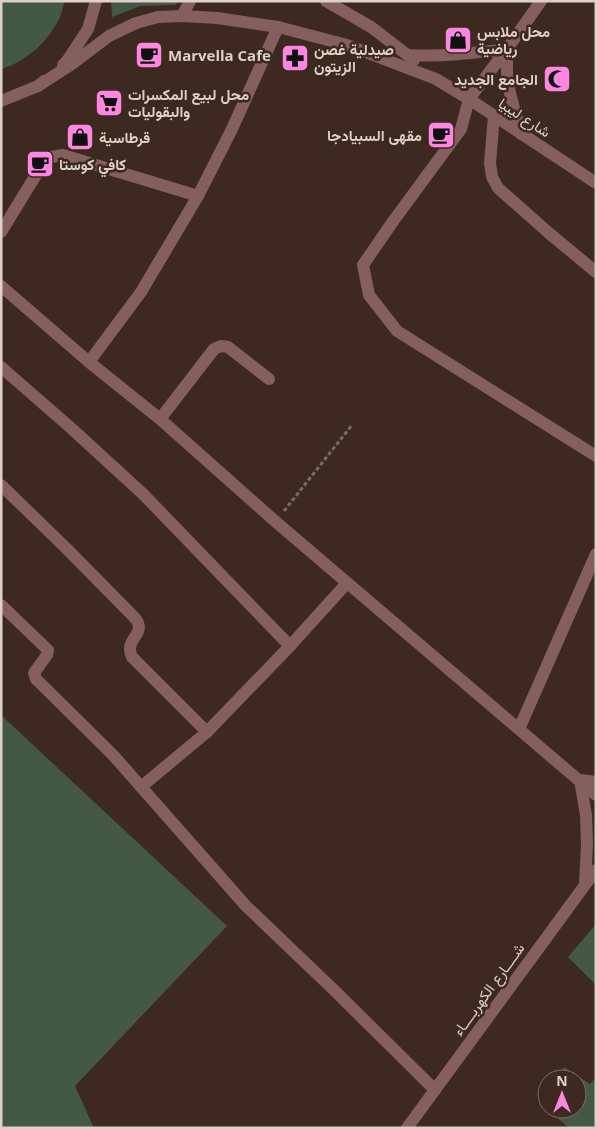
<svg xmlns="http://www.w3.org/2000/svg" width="597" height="1129" viewBox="0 0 597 1129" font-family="'Open Sans',Vazirmatn,sans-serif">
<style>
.green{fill:#435946}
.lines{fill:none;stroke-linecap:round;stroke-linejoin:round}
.path{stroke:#7c6a61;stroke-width:3;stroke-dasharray:4 2.5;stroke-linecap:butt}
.minor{stroke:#845f5d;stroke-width:12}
.labels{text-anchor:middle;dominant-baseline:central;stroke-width:5;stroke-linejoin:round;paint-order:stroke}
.poi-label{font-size:15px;font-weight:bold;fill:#ded0ca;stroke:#3d291f;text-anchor:start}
.street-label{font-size:15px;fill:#ded0ca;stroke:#3d291f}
</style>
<rect width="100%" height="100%" fill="#3d291f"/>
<g class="green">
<path d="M1,1H65C63,6 62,12 60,17C49,41 26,62 1,69Z"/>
<polygon points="111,1 178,1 176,5 140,6 112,17"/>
<polygon points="1,715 227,926 75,1086 94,1128 1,1128"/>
<polygon points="596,924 596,985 568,957"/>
<polygon points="564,1067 590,1084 596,1077 596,1128 569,1128 547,1109 577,1109 577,1079 557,1079"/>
</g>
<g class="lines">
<polyline class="path" points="284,511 352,425"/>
<g class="minor">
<polyline points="326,1 371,27 414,60"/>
<polyline points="541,1 507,49 469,99 461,129 394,220 363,265 369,295 397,331 596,456"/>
<polyline points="182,16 190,1"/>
<path d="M408,55C442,57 473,53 507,49V76L510,93L521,134"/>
<polyline points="63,65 67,61 88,29 96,1"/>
<polyline points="38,86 72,64 109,36 136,23 158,17 182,16 217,18 278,27 347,45 436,79 469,99 596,183"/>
<polyline points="1,101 38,86 44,81"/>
<polyline points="494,116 490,163 492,177 498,188 550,234 596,272"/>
<polyline points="1,232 42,165 51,157 63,155 198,196"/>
<polyline points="1,286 89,362 160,419 276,522 596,795"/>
<polyline points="89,362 141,292 198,196 232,129 278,27"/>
<polyline points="1,367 71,428 143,494 290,646"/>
<polyline points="160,419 214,349 221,346 228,347 269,379"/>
<path d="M1,485L66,548L133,616C135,618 137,620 138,623C143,636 124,640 132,657L207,732"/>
<polyline points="1,605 48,650 47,655 34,673 36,679 113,755 246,906 335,991 435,1090"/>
<polyline points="519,729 596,554"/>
<polyline points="141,787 207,732 290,646 347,583"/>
<polyline points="585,884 587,844 586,815 580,780 596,782"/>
<polyline points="407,1128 596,870"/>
</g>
</g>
<defs>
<g id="shop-square" transform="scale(1.4375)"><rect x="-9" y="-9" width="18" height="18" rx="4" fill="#fd86e2" stroke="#3d291f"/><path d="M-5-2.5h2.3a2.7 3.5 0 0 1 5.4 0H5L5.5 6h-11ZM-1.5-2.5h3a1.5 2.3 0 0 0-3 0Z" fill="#111"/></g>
<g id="cafe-square" transform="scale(1.4375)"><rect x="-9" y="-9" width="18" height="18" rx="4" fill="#fd86e2" stroke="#3d291f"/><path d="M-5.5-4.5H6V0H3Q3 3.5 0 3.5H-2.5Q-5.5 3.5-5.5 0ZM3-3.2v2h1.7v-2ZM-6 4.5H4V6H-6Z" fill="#111"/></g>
<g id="pharmacy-square" transform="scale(1.4375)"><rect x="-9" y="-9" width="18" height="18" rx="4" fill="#fd86e2" stroke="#3d291f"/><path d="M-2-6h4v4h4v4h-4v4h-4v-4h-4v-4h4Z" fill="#111"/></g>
<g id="mosque-square" transform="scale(1.4375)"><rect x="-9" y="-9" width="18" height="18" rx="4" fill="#fd86e2" stroke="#3d291f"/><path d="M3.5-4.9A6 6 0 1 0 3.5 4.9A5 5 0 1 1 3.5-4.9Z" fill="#111"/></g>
<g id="supermarket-square" transform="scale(1.4375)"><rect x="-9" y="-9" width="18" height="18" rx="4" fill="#fd86e2" stroke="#3d291f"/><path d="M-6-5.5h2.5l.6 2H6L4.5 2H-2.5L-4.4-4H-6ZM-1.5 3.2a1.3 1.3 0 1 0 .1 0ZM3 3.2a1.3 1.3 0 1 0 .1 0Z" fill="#111"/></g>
</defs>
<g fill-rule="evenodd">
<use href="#shop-square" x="458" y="40"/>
<use href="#cafe-square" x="149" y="55"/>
<use href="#pharmacy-square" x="295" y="58"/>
<use href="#mosque-square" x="557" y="79"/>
<use href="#supermarket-square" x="109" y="103"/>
<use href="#cafe-square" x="441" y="135"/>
<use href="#shop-square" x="80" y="137"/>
<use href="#cafe-square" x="40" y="164"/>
</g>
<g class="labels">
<g class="poi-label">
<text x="477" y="31">محل ملابس<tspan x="477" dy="17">رياضية</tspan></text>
<text x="314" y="49">صيدلية غصن<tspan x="314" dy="17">الزيتون</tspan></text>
<text x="168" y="55">Marvella Cafe</text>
<text x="538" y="79" text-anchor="end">الجامع الجديد</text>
<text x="128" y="94">محل لبيع المكسرات<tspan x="128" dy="17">والبقوليات</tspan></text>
<text x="422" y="135" text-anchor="end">مقهى السبيادجا</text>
<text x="99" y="137">قرطاسية</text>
<text x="59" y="164">كافي كوستا</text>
</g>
<g class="street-label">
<text transform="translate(525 117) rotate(33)">شارع ليبيا</text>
<text transform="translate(488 989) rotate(-54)">شــــارع الكهربــــاء</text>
</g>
</g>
<rect width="597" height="1129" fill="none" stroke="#ded0ca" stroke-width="5"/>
<g transform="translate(562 1094)"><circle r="24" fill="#3d291f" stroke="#7d6c63"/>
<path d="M0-4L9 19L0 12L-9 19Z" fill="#fd86e2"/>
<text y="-8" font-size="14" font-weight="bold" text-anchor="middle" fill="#ded0ca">N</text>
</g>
</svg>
